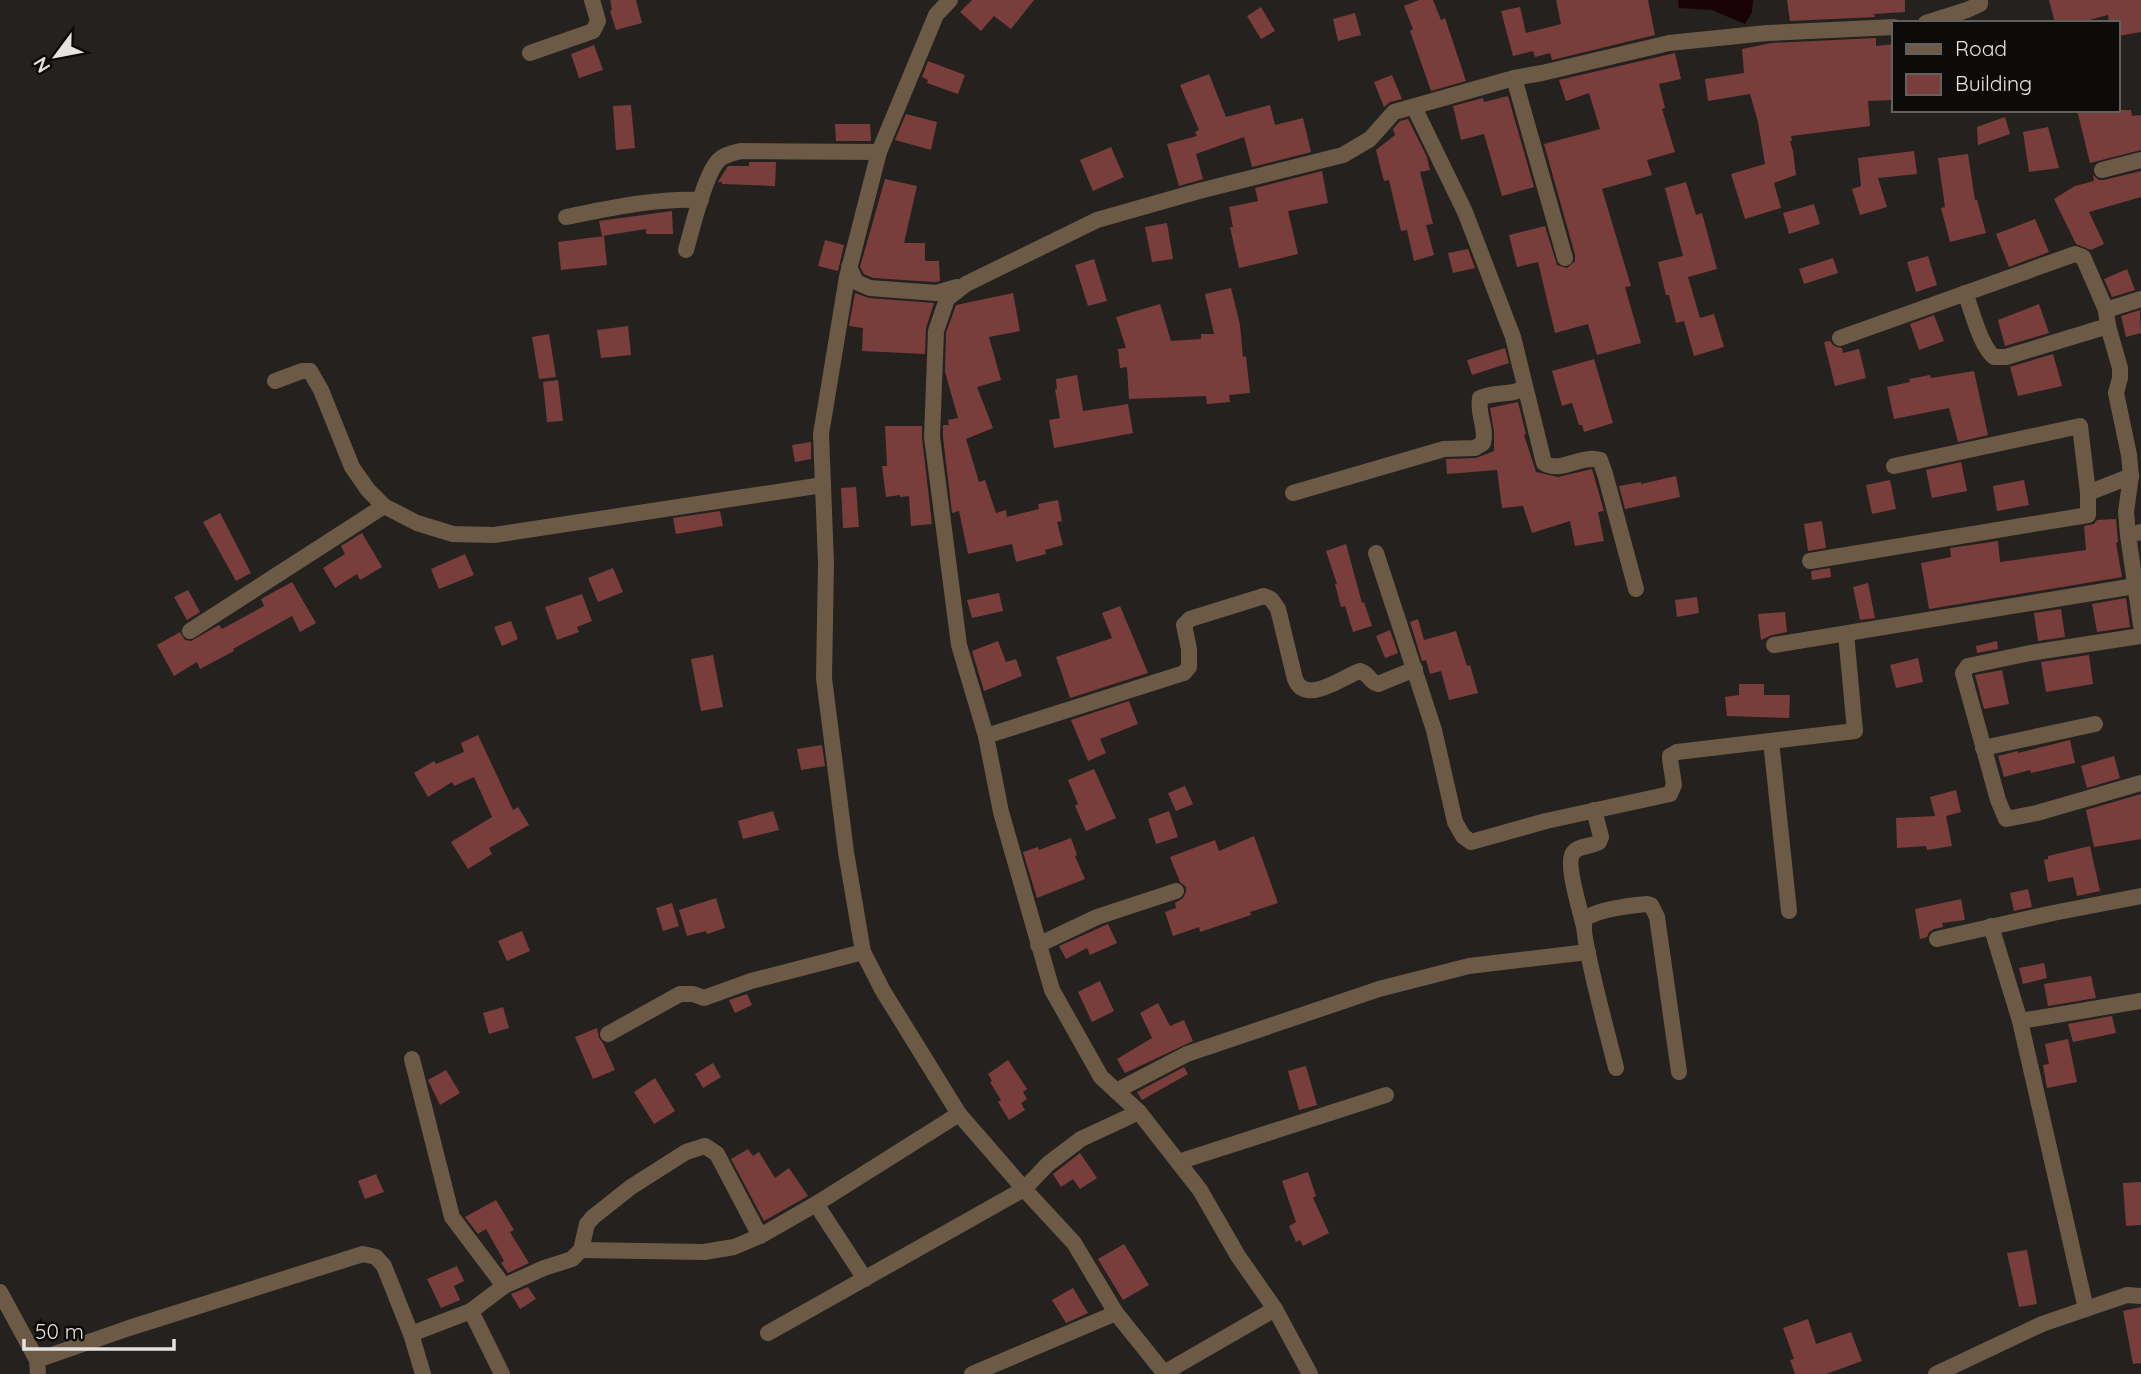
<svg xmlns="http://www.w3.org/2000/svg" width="2141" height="1374" viewBox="0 0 2141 1374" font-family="Quicksand,sans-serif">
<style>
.water{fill:#1a0007}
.building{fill:#793e3c}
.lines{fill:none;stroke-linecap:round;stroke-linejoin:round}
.minor{stroke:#6c5a47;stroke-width:16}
</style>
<rect width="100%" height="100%" fill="#24211f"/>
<polygon class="water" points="1678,0 1753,0 1752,12 1745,24 1712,10 1679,8"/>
<g class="building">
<polygon points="610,0 636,0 642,23 616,30 610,11 612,10"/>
<polygon points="972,0 1034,0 1011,29 994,16 981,31 960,12"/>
<polygon points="1419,0 1433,0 1441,20 1445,18 1466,81 1431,91 1410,31 1413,29 1404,6"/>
<polygon points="1556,0 1648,0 1655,35 1552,60 1550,53 1535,57 1533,51 1513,56 1501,11 1520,7 1526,33 1561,24"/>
<polygon points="1787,0 1905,0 1905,12 1874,14 1875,17 1790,21"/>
<polygon points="2049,0 2141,0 2141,32 2118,36 2118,23 2109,23 2108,15 2078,23 2055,23"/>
<polygon points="1261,7 1275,31 1261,39 1247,16"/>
<polygon points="1355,13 1361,35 1338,41 1333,19"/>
<polygon points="1876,38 1876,46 1894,44 1894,100 1868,101 1870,126 1791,136 1792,141 1790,141 1793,151 1796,175 1774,183 1781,208 1745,219 1731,174 1765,164 1758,122 1750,94 1708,101 1705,79 1744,73 1742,49 1771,43"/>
<polygon points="594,45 603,70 579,78 571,54"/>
<polygon points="1675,53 1681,79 1659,84 1665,108 1662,109 1675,152 1647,160 1652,175 1602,189 1631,286 1625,287 1641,343 1597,355 1588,324 1555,333 1538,262 1517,267 1509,235 1545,226 1557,265 1567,268 1575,261 1575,255 1544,144 1600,129 1589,93 1566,101 1559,80"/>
<polygon points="928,61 965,75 958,94 927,83 928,80 922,77"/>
<polygon points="1209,74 1226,117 1270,105 1275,125 1303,118 1311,152 1252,167 1244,137 1196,154 1203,179 1179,186 1167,144 1197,136 1195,132 1199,130 1180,85"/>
<polygon points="1392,75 1402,99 1390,102 1384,107 1374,82"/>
<polygon points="1508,96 1534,187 1502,196 1484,134 1461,140 1453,106 1483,98 1484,102"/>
<polygon points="631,105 635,148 616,150 613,106"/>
<polygon points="2077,110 2131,110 2132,116 2141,115 2141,150 2090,163"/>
<polygon points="906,114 937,122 931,150 895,140"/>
<polygon points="2005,117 2010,134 1978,145 1977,127"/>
<polygon points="1408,119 1427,157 1430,170 1420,172 1433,224 1426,225 1434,255 1414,261 1407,230 1401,231 1389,180 1384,181 1376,150 1395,135 1393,129 1400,121"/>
<polygon points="835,124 870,124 871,141 836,141"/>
<polygon points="2048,127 2059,168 2029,172 2023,132"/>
<polygon points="1111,147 1124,177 1093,191 1080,160"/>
<polygon points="1914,151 1917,174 1878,178 1887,207 1860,215 1852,189 1861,186 1858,158"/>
<polygon points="1968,154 1975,200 1977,200 1986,233 1950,242 1941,208 1945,207 1938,158"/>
<polygon points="749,162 776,162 775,186 722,184 722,182 718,182 728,166 749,166"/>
<polygon points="1322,171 1328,203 1288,211 1298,254 1239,268 1230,227 1233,227 1229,207 1258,201 1255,188"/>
<polygon points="2141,171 2141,197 2089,212 2104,244 2091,250 2076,244 2054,199 2075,186 2094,181 2093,175 2099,180 2104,180"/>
<polygon points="885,179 917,186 904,243 925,243 925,261 939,261 940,281 935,282 873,278 864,274 860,267"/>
<polygon points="1686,182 1696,215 1702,213 1717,269 1688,277 1700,318 1714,314 1724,347 1694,356 1684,321 1676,323 1669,295 1666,295 1658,262 1683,256 1665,188"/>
<polygon points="1814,204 1820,224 1789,234 1783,213"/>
<polygon points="672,211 673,234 646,234 646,229 602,236 599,221"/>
<polygon points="2035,219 2049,252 2009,267 1996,234"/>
<polygon points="1167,223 1173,259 1152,262 1145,227"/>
<polygon points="604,236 607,265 561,270 558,242"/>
<polygon points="825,240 844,245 838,271 818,266"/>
<polygon points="1468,249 1475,268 1453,273 1448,253"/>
<polygon points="1928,256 1937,285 1916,292 1907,262"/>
<polygon points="1833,258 1838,273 1804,284 1799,269"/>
<polygon points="1094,259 1107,301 1088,306 1075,265"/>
<polygon points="2127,269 2135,290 2112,297 2104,279"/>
<polygon points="1231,288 1240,325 1243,357 1246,356 1250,393 1229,395 1230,402 1207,404 1206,396 1129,399 1127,367 1120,368 1118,349 1126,348 1116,317 1160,304 1171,341 1201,339 1201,334 1214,334 1205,294"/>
<polygon points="855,293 869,298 934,303 926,328 925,354 862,351 863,328 849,326"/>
<polygon points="1013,293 1020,331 989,337 1001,380 977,387 993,428 966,439 979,482 985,480 996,513 1006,510 1007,517 1039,509 1038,504 1058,500 1062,521 1057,522 1063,545 1045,550 1046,554 1016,562 1012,544 968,554 959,511 952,513 943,437 943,425 949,425 948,420 958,418 945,372 946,333 956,305"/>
<polygon points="2039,304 2049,333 2005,346 1998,320"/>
<polygon points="2140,310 2141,333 2126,337 2121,316"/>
<polygon points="1934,315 1944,341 1919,350 1910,324"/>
<polygon points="628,326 631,355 601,358 597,330"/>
<polygon points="549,334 556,377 539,379 532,337"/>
<polygon points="1830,341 1834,346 1842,348 1843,353 1859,349 1866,378 1835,386 1824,342"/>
<polygon points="1505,348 1509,363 1472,375 1467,360"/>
<polygon points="2053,354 2062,386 2018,396 2010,367"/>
<polygon points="1594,359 1613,423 1584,432 1582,425 1579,425 1572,403 1562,406 1552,371"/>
<polygon points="1974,371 1988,435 1958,442 1949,408 1894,419 1887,387 1910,382 1909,379 1930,375 1931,378"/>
<polygon points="1077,375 1083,411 1128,404 1133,433 1054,448 1049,420 1060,418 1055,389 1057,389 1056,379"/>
<polygon points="558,380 563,421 547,422 543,382"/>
<polygon points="1518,402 1526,434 1524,435 1536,472 1558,477 1592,469 1604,511 1598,512 1604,541 1575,546 1570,521 1532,533 1523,506 1502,508 1497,470 1447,474 1446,459 1476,458 1494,451 1494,432 1490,408"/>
<polygon points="885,426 922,426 922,438 932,524 911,526 909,496 900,497 900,495 886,497 882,466 887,466"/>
<polygon points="811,442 811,459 795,462 792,445"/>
<polygon points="1961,462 1967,491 1932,498 1926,470"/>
<polygon points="1676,476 1680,497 1625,509 1619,486 1641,482 1641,484"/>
<polygon points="1890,480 1896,509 1872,514 1866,485"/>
<polygon points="2024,480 2029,505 1997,511 1993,486"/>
<polygon points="856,487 859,527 843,528 841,488"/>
<polygon points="720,511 723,526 676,534 673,518"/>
<polygon points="220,513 251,573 236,581 203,522"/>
<polygon points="2116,519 2118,542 2116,543 2122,577 1929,609 1921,563 1951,557 1950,548 1998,541 2000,562 2086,550 2084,526 2094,524 2097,520"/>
<polygon points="1822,521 1826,548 1808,551 1804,524"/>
<polygon points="362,533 382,567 360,580 357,574 335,588 323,568 345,554 341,546"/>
<polygon points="1346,544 1362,603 1364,602 1372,626 1353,632 1345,606 1341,607 1335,584 1337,584 1326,551"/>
<polygon points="465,554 474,575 439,589 431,569"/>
<polygon points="613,568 623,592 598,602 588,578"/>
<polygon points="1830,568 1831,577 1812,580 1811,571"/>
<polygon points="292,582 316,623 300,632 292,616 233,649 234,651 200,669 197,662 174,676 157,645 180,632 185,640 191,641 219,625 222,629 264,606 261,599"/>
<polygon points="1868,583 1875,618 1860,620 1853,587"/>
<polygon points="188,590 200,612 187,620 174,597"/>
<polygon points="999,593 1003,611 972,618 967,600"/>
<polygon points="582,594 592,621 577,627 579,632 557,640 545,607"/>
<polygon points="1697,597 1699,613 1677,617 1675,600"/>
<polygon points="2126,598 2130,627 2097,632 2092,604"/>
<polygon points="1120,606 1148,673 1070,698 1056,657 1112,638 1102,613"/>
<polygon points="2061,609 2065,637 2038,641 2034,613"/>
<polygon points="1785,612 1787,632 1772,635 1761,640 1758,614"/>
<polygon points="1418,619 1424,640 1456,631 1467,666 1470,665 1478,693 1449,700 1441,671 1430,674 1426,660 1422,661 1410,622"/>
<polygon points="511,621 518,639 502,646 494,627"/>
<polygon points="1390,630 1398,653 1385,658 1376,636"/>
<polygon points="998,641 1006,662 1016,659 1022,676 984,691 972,651"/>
<polygon points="1997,641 1998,649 1977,653 1976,646"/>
<polygon points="713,655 723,707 701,711 691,659"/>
<polygon points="2089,655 2093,684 2046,692 2041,662"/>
<polygon points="1918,658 1923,682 1896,688 1890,665"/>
<polygon points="2002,670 2009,704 1984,709 1975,675"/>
<polygon points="1739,684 1764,684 1764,695 1790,695 1789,718 1727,716 1725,697 1739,695"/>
<polygon points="1129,701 1138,724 1100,739 1106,753 1088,761 1071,720"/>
<polygon points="478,735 513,810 518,807 529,825 489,848 492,854 468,869 451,842 492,817 474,777 454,786 452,782 428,797 414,773 434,761 436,764 464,752 461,743"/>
<polygon points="2070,740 2075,763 2031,773 2030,770 2004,777 1998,756 2018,751 2018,753"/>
<polygon points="822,745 825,766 801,770 797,749"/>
<polygon points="2114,756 2120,778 2087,788 2081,766"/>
<polygon points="1094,769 1116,818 1086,831 1075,806 1078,804 1068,780"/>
<polygon points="1185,786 1193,804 1176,811 1168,793"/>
<polygon points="1956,790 1961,812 1946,816 1952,846 1927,850 1926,846 1897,848 1896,818 1935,816 1930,797"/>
<polygon points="2141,794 2141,839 2094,847 2086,810"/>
<polygon points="773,811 779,830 743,839 738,821"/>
<polygon points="1169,811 1178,837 1156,844 1148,819"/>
<polygon points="1254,836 1278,903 1250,912 1251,915 1200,932 1199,927 1173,936 1165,912 1176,908 1175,903 1183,898 1186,892 1186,887 1180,882 1170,857 1215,840 1219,851"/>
<polygon points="1071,838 1077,855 1075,856 1085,879 1037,898 1023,852 1038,847 1039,850"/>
<polygon points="2090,846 2100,891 2077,896 2073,877 2048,882 2044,860 2048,859 2048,856"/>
<polygon points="2028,889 2032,907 2014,911 2010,893"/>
<polygon points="716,898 725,928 707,934 706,931 687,936 679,910"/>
<polygon points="1961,899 1965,920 1942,923 1943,927 1934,929 1929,932 1927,937 1920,939 1915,909"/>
<polygon points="672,903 679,926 663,931 656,908"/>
<polygon points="1108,924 1117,943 1090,955 1087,948 1066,959 1059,946"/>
<polygon points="522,931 530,951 507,961 498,941"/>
<polygon points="2044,963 2047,978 2023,984 2019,968"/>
<polygon points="2091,976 2096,998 2048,1006 2044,984"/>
<polygon points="1100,981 1114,1011 1092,1022 1078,992"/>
<polygon points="747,994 752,1005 735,1013 729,1000"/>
<polygon points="1158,1003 1170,1026 1184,1020 1193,1041 1125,1073 1117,1059 1152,1038 1140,1013"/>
<polygon points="503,1007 509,1028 489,1034 483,1013"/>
<polygon points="2112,1016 2116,1033 2073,1042 2068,1024"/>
<polygon points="597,1028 599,1038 603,1043 615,1070 593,1079 575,1037"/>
<polygon points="2068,1039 2077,1082 2047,1088 2043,1065 2049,1064 2045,1044"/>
<polygon points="1008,1060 1027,1089 1023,1092 1027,1099 1021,1103 1025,1110 1009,1120 998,1102 1001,1100 990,1082 992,1081 988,1074"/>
<polygon points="713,1063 721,1077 703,1088 695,1074"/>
<polygon points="1306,1066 1317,1105 1299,1110 1288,1071"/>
<polygon points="1184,1067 1188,1074 1142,1100 1137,1092"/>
<polygon points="446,1070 460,1093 440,1105 428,1080"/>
<polygon points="655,1078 675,1111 654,1124 634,1092"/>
<polygon points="748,1149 753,1156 759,1152 775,1178 789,1168 808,1196 764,1221 731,1159"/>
<polygon points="1080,1153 1097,1178 1080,1189 1073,1179 1061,1187 1053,1174"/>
<polygon points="1308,1172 1316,1196 1313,1198 1329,1233 1303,1246 1300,1240 1296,1242 1289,1226 1296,1222 1282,1181"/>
<polygon points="376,1174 384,1192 365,1199 358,1181"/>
<polygon points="2141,1182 2141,1225 2126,1226 2123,1183"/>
<polygon points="496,1200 514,1230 510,1232 529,1263 508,1273 501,1263 504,1261 486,1229 478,1234 465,1217"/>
<polygon points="1124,1244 1149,1285 1123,1300 1098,1259"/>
<polygon points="2027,1250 2037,1304 2019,1307 2007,1253"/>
<polygon points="457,1266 464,1281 454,1286 460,1300 441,1308 427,1279"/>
<polygon points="528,1287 536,1299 520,1309 511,1294"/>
<polygon points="1073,1288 1088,1313 1066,1323 1052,1300"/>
<polygon points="2141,1307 2141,1363 2133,1364 2123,1311"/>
<polygon points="1808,1319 1816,1344 1851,1332 1862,1361 1826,1374 1795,1374 1790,1360 1794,1359 1783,1328"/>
</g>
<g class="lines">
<g class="minor">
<polyline points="950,0 936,15 879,152 847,277 821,434 826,563 824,678 846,852 863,952 883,991 959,1114 1024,1189 1074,1243 1116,1313 1165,1374"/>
<polyline points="1926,23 1967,10 1980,4 1980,0"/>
<polyline points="530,53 593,31 598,21 592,0"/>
<polyline points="1514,78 1565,258"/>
<path d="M1414,107L1465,212L1513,337L1544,463C1560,474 1581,454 1600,460L1605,474L1636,589"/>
<polyline points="2102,170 2141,160"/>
<path d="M566,217C611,208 655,198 701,200"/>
<path d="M686,250C692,230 705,171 720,159C726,154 733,153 741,151L879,152"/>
<polyline points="849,267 856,282 870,288 936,293 957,287"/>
<path d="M1965,293C1972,310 1980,346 1994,357H2006L2108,326"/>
<polyline points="2106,310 2141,299"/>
<polyline points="1840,338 2075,254 2083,257 2106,310 2108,326 2120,368 2120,378 2116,393 2129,455 2131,476 2126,512 2128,535"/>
<polyline points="275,381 302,371 310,371 321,390 352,467 368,490 384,506 417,523 453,534 494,535 823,485"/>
<polyline points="1894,466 2080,426 2088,493"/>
<path d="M1293,493L1444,449L1475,448L1483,443C1487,428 1477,414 1480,398C1495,391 1511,396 1524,388"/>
<polyline points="2141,532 2128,535 2141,625"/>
<polyline points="1376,553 1434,730 1455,822 1463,836 1471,842 1546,821 1670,794 1674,785 1670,759 1670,756 1677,752 1855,731 1846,634"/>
<polyline points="1810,561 2088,515 2088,493 2131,476"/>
<polyline points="190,631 384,506"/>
<polyline points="2141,636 2030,653 1968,666 1963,673 1998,800 2006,819 2037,813 2141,783"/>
<polyline points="1774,645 2135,586"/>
<path d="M986,736L1184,673L1189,667V649L1184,625L1190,619L1264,596L1271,599L1278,609L1295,679C1306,706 1342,677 1360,671C1369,673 1369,682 1378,684L1415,669"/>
<polyline points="1771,741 1789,911"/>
<polyline points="1983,748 2095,724"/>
<polyline points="1991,926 2020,1021 2086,1309"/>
<path d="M1584,927C1581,913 1565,863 1573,853C1578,845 1592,847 1599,842L1601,837L1594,810"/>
<polyline points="1937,939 2053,913 2141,896"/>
<polyline points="1038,945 1097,917 1176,891"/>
<polyline points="2020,1021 2141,1001"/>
<polyline points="608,1034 680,994 693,994 704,998 751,981 863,952"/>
<polyline points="412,1059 452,1217 504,1286"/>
<path d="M1616,1068C1611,1047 1579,931 1585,920C1591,910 1634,905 1647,904L1651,905L1657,917L1679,1072"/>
<polyline points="1116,1091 1187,1054 1379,989 1469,966 1588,952"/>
<polyline points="1178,1162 1386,1095"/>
<polyline points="816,1204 865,1279"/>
<polyline points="581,1250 704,1252 734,1247 760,1236 816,1204 959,1114"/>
<polyline points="0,1292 37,1360 38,1374"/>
<polyline points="471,1311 502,1374"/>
<polyline points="768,1333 1024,1189 1048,1164 1081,1139 1139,1112"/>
<polyline points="411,1334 471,1311 504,1286 544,1268 572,1259 581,1250 587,1224 593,1217 631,1187 686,1152 705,1146 717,1154 760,1236"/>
<polyline points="37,1360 129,1328 363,1254 376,1257 384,1266 411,1334 423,1374"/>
<polyline points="1164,1373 1275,1309"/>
<polyline points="972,1374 1116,1313"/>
<polyline points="1310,1374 1275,1309 1238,1256 1200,1190 1139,1112 1101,1077 1052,990 1001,812 986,736 959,645 932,437 936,331 947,299 966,284 1097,220 1199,191 1343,155 1370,139 1394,112 1514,78 1542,73 1669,43 1767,33 1894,27"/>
<polyline points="1936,1374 2042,1324 2127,1295 2141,1296"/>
</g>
</g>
<rect x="1892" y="21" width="228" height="91" fill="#0c0b0a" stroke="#636160" stroke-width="2"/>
<rect x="1906" y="44" width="35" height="10" fill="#6c5a47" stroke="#636160" stroke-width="2"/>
<text x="1955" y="56" font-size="21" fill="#e5e2e1">Road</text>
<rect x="1906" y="74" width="35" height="21" fill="#793e3c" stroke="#636160" stroke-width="2"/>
<text x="1955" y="91" font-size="21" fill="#e5e2e1">Building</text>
<g transform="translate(56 56) rotate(238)" stroke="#0c0b0a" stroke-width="5" paint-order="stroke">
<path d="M0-5L12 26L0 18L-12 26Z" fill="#e5e2e1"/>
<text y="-10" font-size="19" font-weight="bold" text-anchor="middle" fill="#e5e2e1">N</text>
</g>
<path d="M24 1339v10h150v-10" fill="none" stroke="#e5e2e1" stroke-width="3.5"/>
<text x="35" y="1339" font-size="21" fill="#e5e2e1" stroke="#0c0b0a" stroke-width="5" paint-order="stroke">50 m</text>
</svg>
